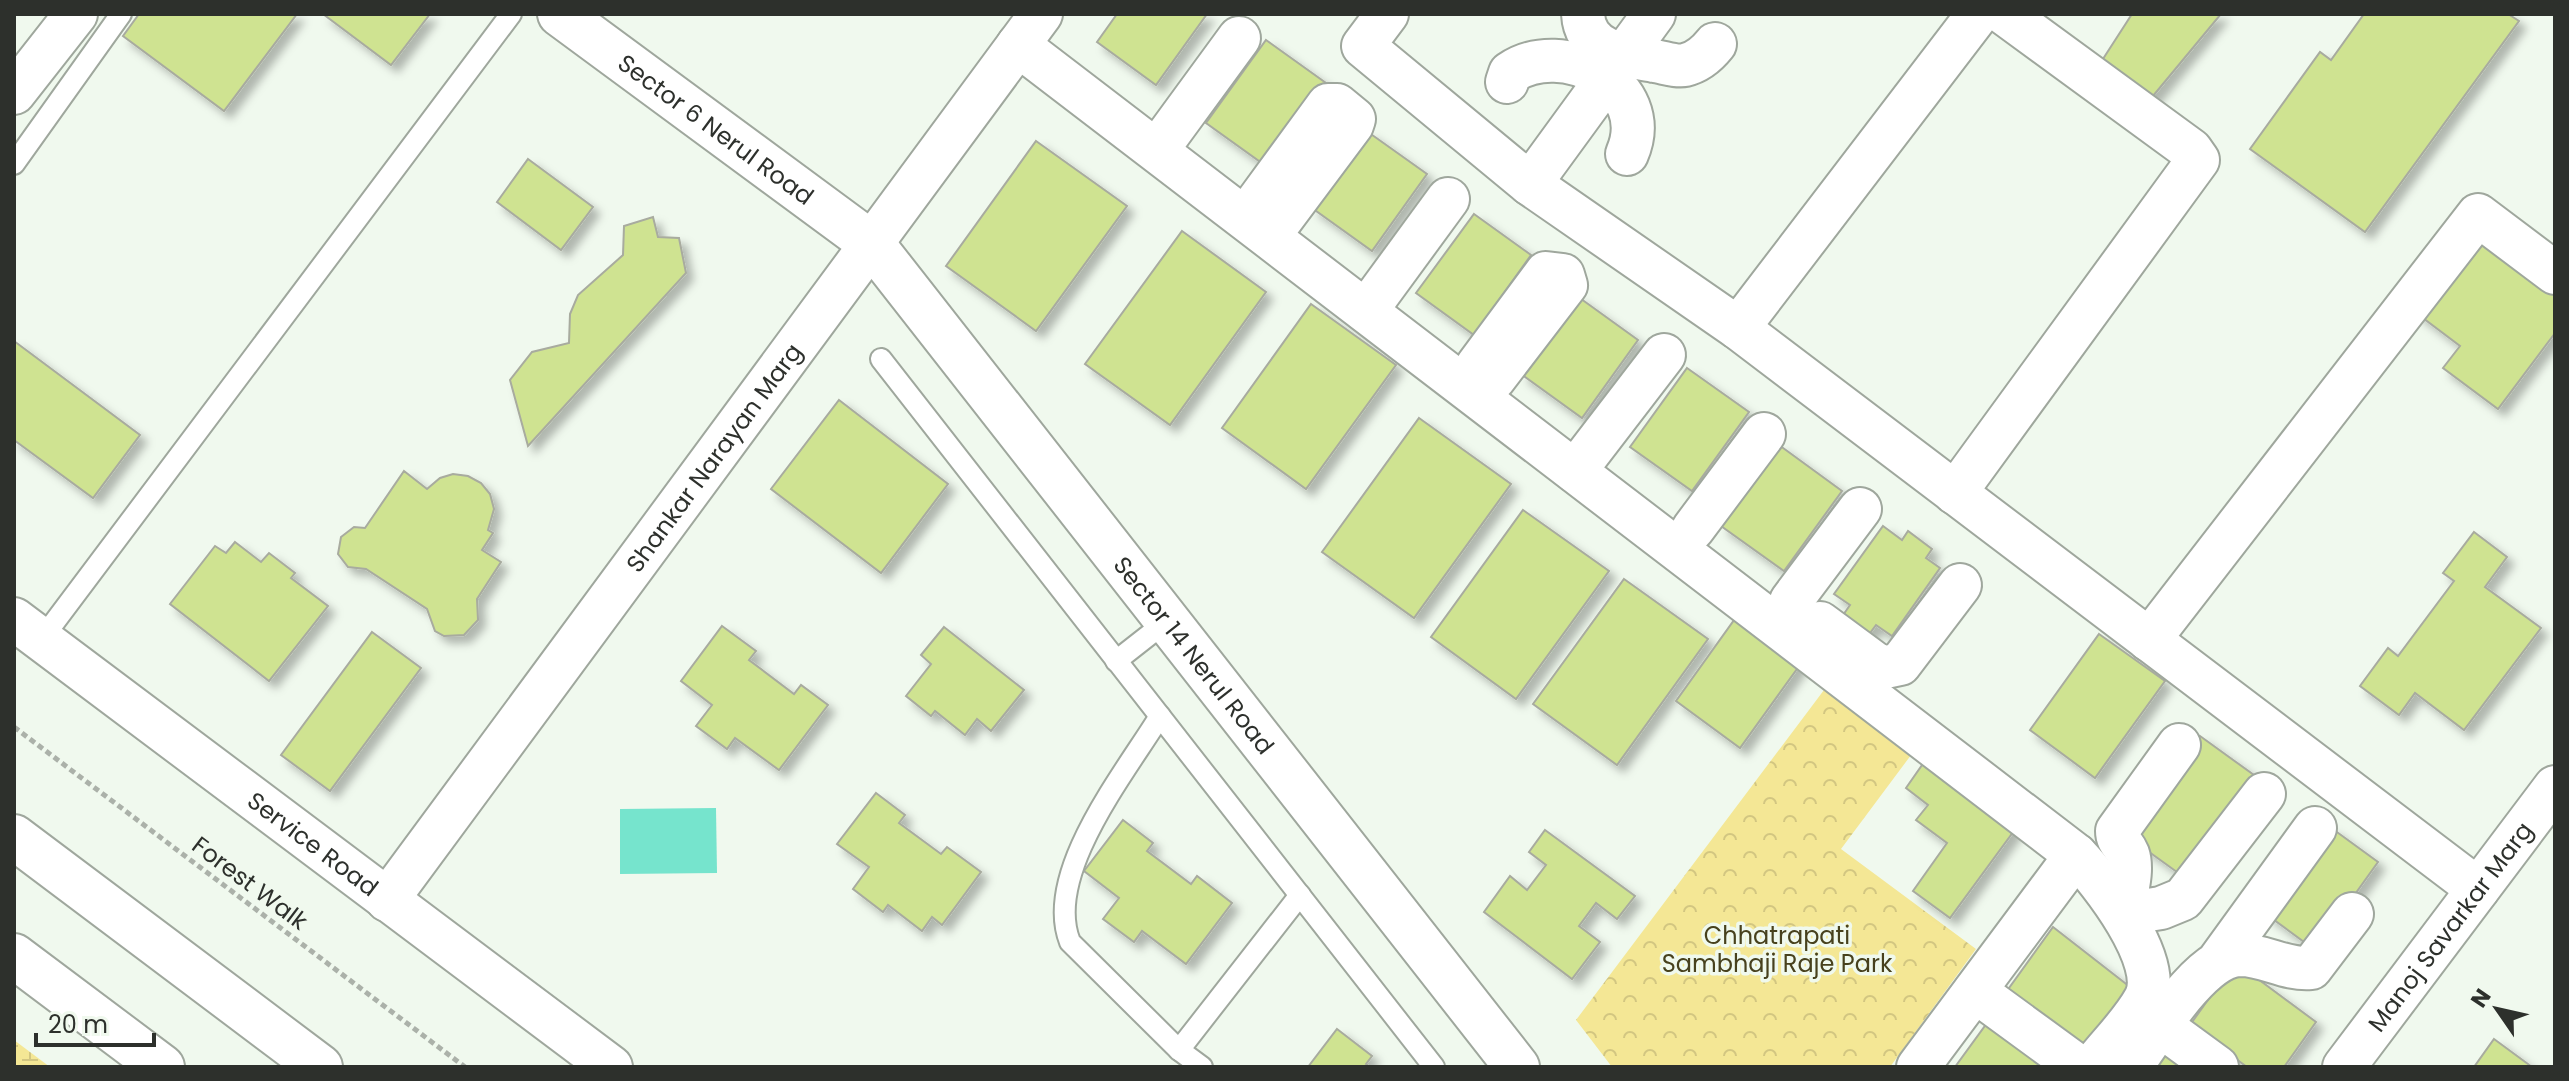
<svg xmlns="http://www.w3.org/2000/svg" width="2569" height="1081" viewBox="0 0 2569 1081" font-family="Poppins,sans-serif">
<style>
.wetland{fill:url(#wetland-marsh)}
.park{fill:url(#park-crowns)}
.water{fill:#76e4cd}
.building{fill:#cfe391;stroke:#a8ab9f;stroke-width:2;filter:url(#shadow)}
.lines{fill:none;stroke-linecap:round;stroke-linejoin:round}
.lane-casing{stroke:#9fa79d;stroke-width:24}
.street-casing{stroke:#9fa79d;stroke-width:46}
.secondary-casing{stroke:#9fa79d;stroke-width:48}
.primary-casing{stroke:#9fa79d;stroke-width:48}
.path{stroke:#abb1a9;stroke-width:5;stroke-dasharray:6 4;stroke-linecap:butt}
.lane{stroke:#fff;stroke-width:20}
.street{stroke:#fff;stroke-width:42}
.secondary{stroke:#fff;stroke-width:44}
.primary{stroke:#fff;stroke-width:44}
.labels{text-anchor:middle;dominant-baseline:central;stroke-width:7;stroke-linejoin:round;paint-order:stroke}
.street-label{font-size:24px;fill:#2d302c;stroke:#f0f9ee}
.park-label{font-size:24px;fill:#47411d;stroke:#f0f9ee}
</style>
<defs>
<pattern id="wetland-marsh" width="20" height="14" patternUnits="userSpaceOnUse" patternTransform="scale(2)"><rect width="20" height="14" fill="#f4e795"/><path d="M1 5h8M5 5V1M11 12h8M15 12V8" fill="none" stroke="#d2c681"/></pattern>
<pattern id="park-crowns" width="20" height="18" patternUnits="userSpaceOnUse" patternTransform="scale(2)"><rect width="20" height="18" fill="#f4e795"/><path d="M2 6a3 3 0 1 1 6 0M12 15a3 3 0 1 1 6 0" fill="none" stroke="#d2c681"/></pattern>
<filter id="shadow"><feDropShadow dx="7" dy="7" stdDeviation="4" flood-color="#0004"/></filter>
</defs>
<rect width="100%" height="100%" fill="#f0f9ee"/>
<polygon class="wetland" points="14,1040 50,1067 14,1067"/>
<polygon class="park" points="1833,678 1920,743 1841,849 1976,949 1890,1067 1612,1067 1576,1020"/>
<polygon class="water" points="716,808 717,873 620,874 620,809"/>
<g class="building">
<polygon points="139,14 297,14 224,111 123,36"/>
<polygon points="323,14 430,14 391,65"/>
<polygon points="1117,14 1207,14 1156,85 1097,42"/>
<polygon points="2132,14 2221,14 2148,102 2101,62"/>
<polygon points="2364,14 2508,14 2519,21 2365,232 2250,149 2320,52 2331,60"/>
<polygon points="1266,40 1326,83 1266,166 1206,123"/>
<polygon points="1368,132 1427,174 1372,251 1312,208"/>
<polygon points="1036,141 1127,206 1036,331 946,266"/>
<polygon points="528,159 593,207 561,250 497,202"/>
<polygon points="1474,214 1531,255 1474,335 1416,293"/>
<polygon points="653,217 658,237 679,238 686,273 528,446 510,380 532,352 569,343 570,314 578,295 623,255 624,226"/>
<polygon points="1182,231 1266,292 1170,425 1085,364"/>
<polygon points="2476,231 2555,290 2555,333 2498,409 2443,368 2460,346 2415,312"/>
<polygon points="1577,296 1638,340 1582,418 1521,374"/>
<polygon points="1311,304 1396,365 1306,489 1222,428"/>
<polygon points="14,341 140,435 93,498 14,440"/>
<polygon points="1687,368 1749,412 1692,491 1630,447"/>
<polygon points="839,400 948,484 881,573 771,489"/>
<polygon points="1419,418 1511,484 1414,618 1322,552"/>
<polygon points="1779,445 1842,491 1784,571 1721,526"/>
<polygon points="404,471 427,489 440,478 453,474 468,476 481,483 490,494 494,509 488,530 493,533 482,550 501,562 477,599 478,620 464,635 444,636 435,631 427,609 366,569 348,567 338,554 341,537 354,527 365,528"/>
<polygon points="1523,510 1609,571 1516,699 1431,637"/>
<polygon points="1883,526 1902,540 1908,531 1932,549 1926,558 1940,568 1892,636 1876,625 1867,637 1841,618 1850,605 1834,594"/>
<polygon points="2474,532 2507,557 2485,587 2541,628 2464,730 2415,693 2399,715 2360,686 2388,648 2398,656 2454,581 2443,573"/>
<polygon points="235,542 261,562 269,553 295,573 291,578 328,606 269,681 170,604 215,546 226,553"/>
<polygon points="1624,579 1708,639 1617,765 1533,704"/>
<polygon points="1737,616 1802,662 1740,748 1676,701"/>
<polygon points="722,626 756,651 749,660 794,694 801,685 828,705 779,770 735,738 727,749 696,726 712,705 681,681"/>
<polygon points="944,627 1024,690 991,731 977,719 965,735 935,711 931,716 906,696 931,664 921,655"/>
<polygon points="372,632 421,668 330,791 281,755"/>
<polygon points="2099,634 2165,681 2095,778 2030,730"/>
<polygon points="2200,736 2265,783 2188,880 2127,836"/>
<polygon points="1927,758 2019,824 1950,918 1913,891 1947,843 1916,820 1928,805 1906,788"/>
<polygon points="876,793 905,815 899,823 941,854 947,847 981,872 942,925 932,917 922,931 888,905 883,912 853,889 869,867 837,844"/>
<polygon points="1123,820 1153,843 1147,851 1191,884 1197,876 1232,903 1186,964 1142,931 1134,942 1103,919 1119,898 1084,871"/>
<polygon points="2330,827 2378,862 2315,950 2266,914"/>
<polygon points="1545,830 1635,896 1617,919 1596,903 1579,926 1600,942 1572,979 1484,912 1510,876 1527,890 1546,865 1529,852"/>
<polygon points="2053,927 2139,994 2092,1058 2004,995"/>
<polygon points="2235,962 2316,1022 2284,1067 2247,1067 2190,1025"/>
<polygon points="1990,1019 2057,1067 1955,1067"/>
<polygon points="1337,1029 1372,1056 1366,1064 1370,1067 1308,1067"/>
<polygon points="2494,1039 2532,1067 2474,1067"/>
<polygon points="2165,1044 2196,1067 2148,1067"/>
</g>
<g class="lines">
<g class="lane-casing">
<g id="lane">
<polyline points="14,164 121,14"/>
<polyline points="881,359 1434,1067"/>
<polyline points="41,640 511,14"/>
<polyline points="1116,661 1167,621"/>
<path d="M1160,716C1125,773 1043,874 1070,942L1179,1050L1202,1067"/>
<polyline points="1179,1050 1300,895"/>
</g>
</g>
<g class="street-casing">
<g id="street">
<polyline points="1387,14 1363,46 1530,184 1738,328 2478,889"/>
<path d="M1583,14C1585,52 1626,56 1654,61C1663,62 1676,67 1685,65C1698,62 1707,54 1715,44"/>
<path d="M1018,45L2076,855C2100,880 2165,962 2145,999C2132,1023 2109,1045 2092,1067"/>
<path d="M1507,82L1510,73C1562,37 1657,85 1627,154"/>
<polyline points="14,93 76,14"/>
<polyline points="1168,135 1239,38"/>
<polyline points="1530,184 1654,14"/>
<polyline points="1257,202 1328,105 1337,105 1354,119 1352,125 1281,220"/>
<polyline points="1366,311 1448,199"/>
<polyline points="1738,328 1978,14"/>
<polyline points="1477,366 1546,273 1563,275 1566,285 1494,379"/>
<polyline points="1575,471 1664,355"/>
<polyline points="1955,493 2198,160 2191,150 2005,14"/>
<polyline points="1693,529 1764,434"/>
<polyline points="1791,601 1860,509"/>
<path id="s1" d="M14,619L611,1067"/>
<polyline points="1820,623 1881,668 1900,664 1960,585"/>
<polyline points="2149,640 2478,215 2555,273"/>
<path d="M2179,745L2117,831C2117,842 2124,844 2128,854C2134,871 2125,897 2123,914L2161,908L2183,899L2264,794"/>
<path id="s2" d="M387,900L1041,14"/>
<polyline points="2220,959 2315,828"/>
<polyline points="1975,991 2079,1067"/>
<polyline points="2161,1026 2217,1067"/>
<polyline points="1918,1067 2076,855"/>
<path d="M2131,1067C2153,1037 2200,956 2240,955C2266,955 2285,970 2311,968L2352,914"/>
<path id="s3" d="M2344,1067L2555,787"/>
</g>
</g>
<g class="secondary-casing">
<g id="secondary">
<path id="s4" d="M560,14L872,244L1517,1067"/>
</g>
</g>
<g class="primary-casing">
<g id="primary">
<polyline points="14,837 320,1067"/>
<polyline points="14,956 162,1067"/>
</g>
</g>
<polyline class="path" points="14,727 465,1067"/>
<use href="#lane" class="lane"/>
<use href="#street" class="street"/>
<use href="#secondary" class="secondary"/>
<use href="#primary" class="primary"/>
</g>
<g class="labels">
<g class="street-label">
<text stroke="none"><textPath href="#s4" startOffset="194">Sector 6 Nerul Road</textPath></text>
<text stroke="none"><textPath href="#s2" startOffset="550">Shankar Narayan Marg</textPath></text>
<text stroke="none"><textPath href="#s4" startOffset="910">Sector 14 Nerul Road</textPath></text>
<text stroke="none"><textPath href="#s1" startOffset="374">Service Road</textPath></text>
<text transform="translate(250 883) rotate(37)">Forest Walk</text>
<text stroke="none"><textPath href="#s3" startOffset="176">Manoj Savarkar Marg</textPath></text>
</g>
<g class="park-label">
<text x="1777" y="935">Chhatrapati<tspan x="1777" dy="28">Sambhaji Raje Park</tspan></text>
</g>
</g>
<rect width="2569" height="1081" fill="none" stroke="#2d302c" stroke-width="32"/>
<g transform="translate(2497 1009) rotate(304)" stroke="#f0f9ee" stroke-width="6" paint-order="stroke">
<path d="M0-6L14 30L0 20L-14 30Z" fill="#2d302c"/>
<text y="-12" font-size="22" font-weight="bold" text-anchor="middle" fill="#2d302c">N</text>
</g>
<path d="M36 1033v12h118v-12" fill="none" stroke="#2d302c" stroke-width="4"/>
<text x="48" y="1033" font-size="24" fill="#2d302c" stroke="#f0f9ee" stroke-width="6" paint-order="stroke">20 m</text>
</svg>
